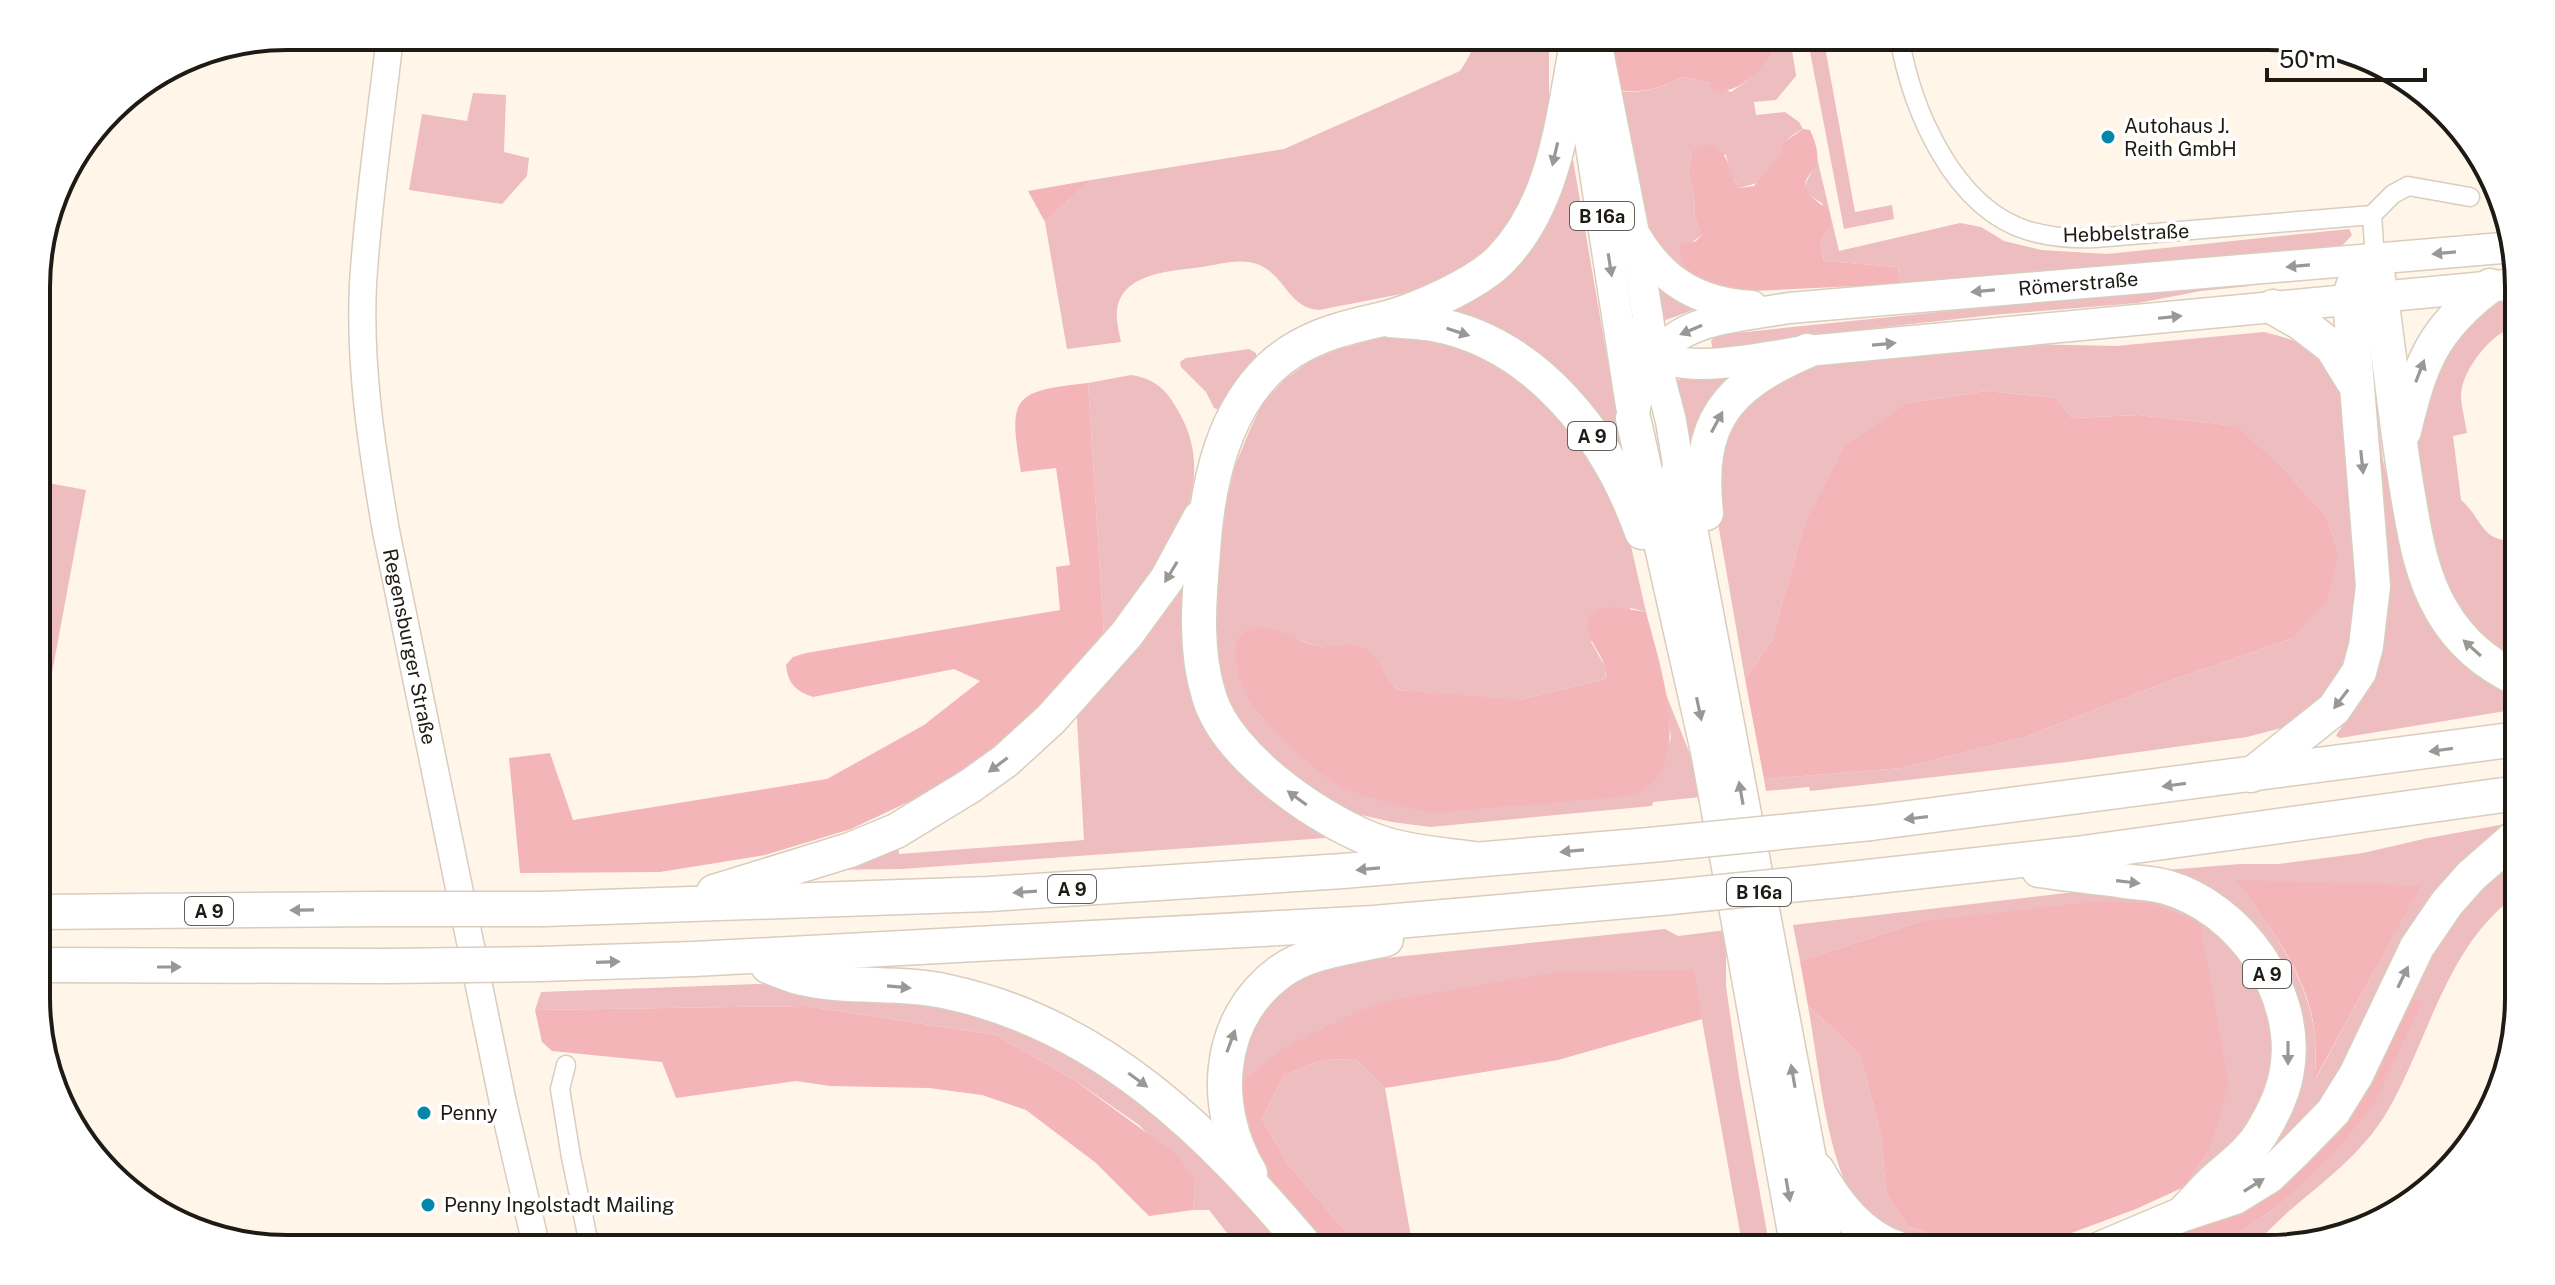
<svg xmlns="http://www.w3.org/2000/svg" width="2555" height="1285" viewBox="0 0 2555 1285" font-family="'Public Sans',sans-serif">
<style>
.green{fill:#eebdbf;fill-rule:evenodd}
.forest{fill:#f3b5b8}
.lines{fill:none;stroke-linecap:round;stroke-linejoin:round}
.street-casing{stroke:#d9cdbe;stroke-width:21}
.secondary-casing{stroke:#d9cdbe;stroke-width:29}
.primary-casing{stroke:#d9cdbe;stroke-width:33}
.highway-casing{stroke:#d9cdbe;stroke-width:37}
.street{stroke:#fff;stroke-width:18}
.secondary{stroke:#fff;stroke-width:26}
.primary{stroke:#fff;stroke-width:30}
.highway{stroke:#fff;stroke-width:34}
.highway-bridge-casing{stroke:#d9cdbe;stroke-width:37;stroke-linecap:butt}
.highway-bridge{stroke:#fff;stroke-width:34}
.oneway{fill:#9a9895}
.poi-dot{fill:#0087a9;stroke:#fff;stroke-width:3}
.labels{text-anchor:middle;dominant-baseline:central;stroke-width:7;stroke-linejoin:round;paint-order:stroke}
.shield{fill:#fff;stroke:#625f5a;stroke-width:2}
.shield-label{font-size:18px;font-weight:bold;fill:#1e1a14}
.poi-label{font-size:20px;fill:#1e1a14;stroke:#fff;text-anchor:start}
.street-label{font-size:20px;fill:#1e1a14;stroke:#fff}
.rim{fill:none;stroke:#1e1a14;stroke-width:4}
</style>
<rect width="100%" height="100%" fill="#fff5e9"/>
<g class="green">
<path d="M1472,36H1549V123L1543,163L1493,251L1432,288L1319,310C1288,308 1285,274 1257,264C1240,258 1220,264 1202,267C1173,271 1120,272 1117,312C1116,321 1119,332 1121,342L1067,349L1045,222L1091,180L1284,149L1460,71C1468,59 1474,51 1472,36Z"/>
<path d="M1767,36H1790L1796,76L1776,100L1754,102L1756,115L1785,112L1799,122L1803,129C1792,135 1781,142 1781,155L1757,183L1739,188L1730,171L1726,155L1692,151L1688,176L1694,195L1695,217L1701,236L1689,244L1688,276L1669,261L1645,225L1620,91C1641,94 1663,88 1682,77L1710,83L1731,92L1748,80L1772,53Z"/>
<polygon points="1807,36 1823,36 1855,212 1892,205 1894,219 1844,229"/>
<polygon points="473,93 506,95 504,152 529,158 527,176 502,204 409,190 422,114 467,121"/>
<polygon points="1572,154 1624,456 1438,307"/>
<path d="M1817,158L1839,251L1960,223L1981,227L2004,241L2041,250L2107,254L2349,229L2352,235L2340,248L1900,284L1898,267L1824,261L1821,241L1829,228L1822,203C1791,187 1813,179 1817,158Z"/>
<polygon points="2250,280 2250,286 2201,291 2138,303 1993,315 1795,337 1717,351 1713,350 1711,341 1716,335"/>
<polygon points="1658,282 1699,308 1663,321"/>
<path d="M2508,298H2517V326C2493,331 2463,368 2461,394C2461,406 2465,420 2467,433L2453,436L2461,500C2483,518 2480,544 2518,540V666L2473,637L2441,586L2416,446L2431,373L2475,312Z"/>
<path d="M2264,332C2302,341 2317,349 2339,381L2358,577L2352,638L2338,686L2299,718L2281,728L2247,737L2067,762L1810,791L1809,787L1766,791L1764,779L1902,768L2025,737L2169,681L2291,639L2338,551L2326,516L2286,471L2235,426L2138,415L2072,418L2056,398L1986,391L1908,403L1804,526L1771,642L1745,679L1714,500L1718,457L1744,405L1810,366L2021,344L2116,346Z"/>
<polygon points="1391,335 1419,335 1506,363 1573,428 1620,519 1631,546 1646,612 1631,608 1591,642 1606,668 1605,679 1518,700 1505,700 1401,690 1391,685 1387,679 1326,647 1316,646 1267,628 1260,715 1339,785 1659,772 1671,738 1665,692 1690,754 1700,797 1653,802 1652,806 1430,827 1392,822 1353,813 1286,774 1234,718 1215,661 1216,546 1235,466 1249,432 1262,404 1284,380 1310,361 1339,349"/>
<polygon points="1249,349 1256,353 1256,357 1219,410 1214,408 1206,392 1181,367 1180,362 1186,358"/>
<polygon points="2372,367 2383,460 2401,541 2518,694 2518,709 2340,738 2336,736 2338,732 2361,702 2377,664"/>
<polygon points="1739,370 1689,450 1676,380"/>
<path d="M1131,375C1158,379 1169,393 1181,416C1223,494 1156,577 1104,633L1088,383Z"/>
<polygon points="37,481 86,490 49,689 37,687"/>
<polygon points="1191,561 1193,670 1339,837 901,869 817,870 897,838 899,854 1084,840 1076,702"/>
<path d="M2511,823L2326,1102L2220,1197L2297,1027L2166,870L2240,864H2278L2363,853L2428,838ZM2237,881L2420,887L2316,1078C2314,1064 2317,1049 2315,1035C2307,975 2271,928 2237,881Z"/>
<path d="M2519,847V894C2448,940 2428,1042 2387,1112C2362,1154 2324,1181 2288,1212C2259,1238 2260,1248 2216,1249L2275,1208L2421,1003L2406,994L2450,914Z"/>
<polygon points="2101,889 2146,891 2217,921 2269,1000 2274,1078 2249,1131 2203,1176 2184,1187 2208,1152 1919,922 1800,961 1793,925"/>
<polygon points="1665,929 1678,936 1726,930 1726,986 1739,1077 1770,1249 1743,1249 1693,970 1376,1003 1236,1099 1237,1076 1259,1009 1301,974 1366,960"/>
<polygon points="757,984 843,987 979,1009 1135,1087 1291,1249 1233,1249 1231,1238 1209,1210 1193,1210 1195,1183 1139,1125 1073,1079 996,1035 806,1006 535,1010 541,992"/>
<path d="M1808,1006L1859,1053L1881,1134L1886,1193L1907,1226L1979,1249C1947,1249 1904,1245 1879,1224C1869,1216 1856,1202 1850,1192C1825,1145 1818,1060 1808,1006Z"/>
<polygon points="1355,1059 1385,1088 1413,1249 1361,1249 1287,1163 1262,1119 1284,1075 1322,1060"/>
</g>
<g class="forest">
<path d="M1630,36H1767L1772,53C1758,73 1740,92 1715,92L1710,83L1682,77C1663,88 1641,94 1620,90L1612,47Z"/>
<path d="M1803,129L1810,130C1814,139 1819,151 1817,162C1814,173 1801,178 1807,190C1812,200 1823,204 1830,213L1829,228L1821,241L1824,261L1898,267L1900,284L1731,292L1688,276L1679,246L1696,241L1701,236L1695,217L1694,195L1688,176L1692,151L1710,144C1730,152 1728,171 1739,188L1754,186L1780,155L1783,143Z"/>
<polygon points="1091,180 1045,222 1028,191"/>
<path d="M1088,383L1104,633L1053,693L991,751L921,796L851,829L765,855L660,872L520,873L509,758L550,753L573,820L827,779L924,725L980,681L954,669L813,697C796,691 788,684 786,665L793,657L806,653L1060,610L1056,567L1070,565L1056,468L1021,472C1008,397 1012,391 1088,383Z"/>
<polygon points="1986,391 2056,398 2072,418 2138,415 2236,426 2286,471 2326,516 2338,551 2327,601 2291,639 2169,681 2025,737 1902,768 1764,779 1745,679 1771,642 1804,526 1845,446 1908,403"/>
<path d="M1615,607L1646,612C1657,656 1697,768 1639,792C1622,799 1597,798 1579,800C1547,804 1514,806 1482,808C1466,810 1450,812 1434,812C1412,811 1361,796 1340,786C1320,777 1264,723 1252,704C1239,685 1221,632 1256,628C1275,625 1295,640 1313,645C1329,650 1347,641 1361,647C1384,656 1381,683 1401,690L1518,700L1605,679C1611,656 1581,644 1590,615L1601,609Z"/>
<path d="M2236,880L2421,886L2315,1079C2315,1065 2317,1050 2315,1035C2309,976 2270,927 2236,880Z"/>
<polygon points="2093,902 2152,903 2200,923 2229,1086 2208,1152 2184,1187 2136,1209 2050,1241 1979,1249 1907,1226 1886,1193 1881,1134 1859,1053 1808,1006 1800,961 1919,922"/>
<polygon points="1694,970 1702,1019 1558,1060 1385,1088 1355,1059 1322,1060 1284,1075 1262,1119 1287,1163 1361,1249 1328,1249 1275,1186 1260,1164 1236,1099 1245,1080 1283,1048 1376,1003 1558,972"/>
<polygon points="2406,994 2422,1003 2374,1104 2336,1151 2275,1208 2216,1249 2145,1249 2227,1214 2275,1186"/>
<polygon points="806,1006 996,1035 1073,1079 1177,1155 1195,1183 1193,1210 1149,1216 1096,1163 1026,1110 982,1095 929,1088 830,1086 796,1081 676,1098 662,1062 552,1051 542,1042 535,1010"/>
</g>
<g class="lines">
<g class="street-casing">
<g id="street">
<path d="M1899,36C1911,107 1952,208 2029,231C2050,237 2073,239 2095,238L2372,215L2393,194L2408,186L2470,197"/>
<polyline points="2372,215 2375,259"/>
<polyline points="566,1065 560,1089 571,1157 590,1249"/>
</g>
</g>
<g class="secondary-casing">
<g id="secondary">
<path id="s1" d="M390,36C381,118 368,201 363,284C359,367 372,449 386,531L503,1103L537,1249"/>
</g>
</g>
<g class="primary-casing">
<g id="primary">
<polyline points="1595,36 1634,233 1654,355 1671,421 1679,470"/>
<polyline points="1578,62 1631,406"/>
<path d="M1637,238C1664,283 1700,303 1752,306"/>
<path d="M1620,326C1626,334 1633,344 1641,349C1685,378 1758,357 1807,351L2517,284"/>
<path id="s2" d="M1633,418C1650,320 1704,322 1789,308L2514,247"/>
</g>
</g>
<g class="highway-casing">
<g id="highway">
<path d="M2375,259C2388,335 2394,413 2407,489C2414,530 2420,574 2442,611C2460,642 2486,664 2518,679"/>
<polyline points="2273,307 2301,323 2332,347 2353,381"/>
<path d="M1390,320C1404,321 1419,322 1433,324C1537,343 1608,437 1642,532"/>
<polyline points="1633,418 1708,751 1798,1249"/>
<path d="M2404,431C2420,363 2433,329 2490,286"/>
<polyline points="1679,470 1826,1249"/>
<path d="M1706,513C1696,422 1726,386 1807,351"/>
<path d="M2251,775L2334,709L2359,672L2366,646L2373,586L2350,299C2352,281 2362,271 2375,259"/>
<polyline points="1871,823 2518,739"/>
<path d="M1474,859C1445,855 1412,853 1384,844C1325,825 1227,758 1209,696C1193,645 1200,590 1204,539C1209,478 1224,412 1270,368C1301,339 1338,329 1379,320C1414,312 1478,284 1502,258C1555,202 1562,122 1576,50"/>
<path d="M2039,870C2067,874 2096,877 2124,881C2138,883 2153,883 2166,887C2240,908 2300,993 2287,1070C2284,1091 2273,1114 2262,1132C2250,1152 2233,1164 2216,1179C2205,1189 2196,1200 2186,1210"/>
<polyline points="1850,879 2076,854 2518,793"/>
<polyline points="714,892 850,850 896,831 970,786 1005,761 1051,719 1126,635 1167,579 1200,518"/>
<polyline points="544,909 989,894 1343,871 1650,845"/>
<polyline points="38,912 380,909"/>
<polyline points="540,964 694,959 1374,923 1661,898"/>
<polyline points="38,965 385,966"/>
<path d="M768,966C779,970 791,976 802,978C849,989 901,981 948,992C1102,1025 1210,1133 1308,1249"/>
<path d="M1817,1170C1836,1204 1861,1237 1899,1249"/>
<path d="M1250,1173C1211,1108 1215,1020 1280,972C1309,951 1352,947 1386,939"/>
<polyline points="2100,1249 2183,1214 2235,1197 2269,1176 2296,1150 2333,1112 2356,1075 2417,947 2447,903 2471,876 2519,834"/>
</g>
</g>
<use href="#street" class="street"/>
<use href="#secondary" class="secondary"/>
<use href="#primary" class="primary"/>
<use href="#highway" class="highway"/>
<g class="highway-bridge-casing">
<g id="highway-bridge">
<polyline points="1650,845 1871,823"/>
<polyline points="1661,898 1850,879"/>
<polyline points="380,909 544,909"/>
<polyline points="385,966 540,964"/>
</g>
</g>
<use href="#highway-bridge" class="highway-bridge"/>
</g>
<defs><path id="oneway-solid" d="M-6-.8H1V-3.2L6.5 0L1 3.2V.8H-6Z" transform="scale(2)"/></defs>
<g class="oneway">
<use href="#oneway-solid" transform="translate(1555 154) rotate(103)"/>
<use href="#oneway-solid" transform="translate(2444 253) rotate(175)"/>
<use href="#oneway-solid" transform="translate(1610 265) rotate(81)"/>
<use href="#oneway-solid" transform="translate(2298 266) rotate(175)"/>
<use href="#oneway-solid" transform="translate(1983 291) rotate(175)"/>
<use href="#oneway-solid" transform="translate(2170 317) rotate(-6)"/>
<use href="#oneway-solid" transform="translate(1691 330) rotate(157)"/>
<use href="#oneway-solid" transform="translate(1458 332) rotate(18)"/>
<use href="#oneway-solid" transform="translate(1884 344) rotate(-5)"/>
<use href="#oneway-solid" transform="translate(2420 371) rotate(-69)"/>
<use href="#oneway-solid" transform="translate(1717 422) rotate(-62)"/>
<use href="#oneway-solid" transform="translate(2362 462) rotate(84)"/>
<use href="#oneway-solid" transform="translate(1171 572) rotate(121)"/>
<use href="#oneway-solid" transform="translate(2472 648) rotate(-138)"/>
<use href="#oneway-solid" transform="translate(2341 699) rotate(127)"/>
<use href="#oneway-solid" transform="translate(1699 709) rotate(78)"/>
<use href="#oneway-solid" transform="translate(2441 750) rotate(172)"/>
<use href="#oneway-solid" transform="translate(998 765) rotate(143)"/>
<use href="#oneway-solid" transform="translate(2174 785) rotate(172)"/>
<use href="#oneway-solid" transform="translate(1741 793) rotate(-100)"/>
<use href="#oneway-solid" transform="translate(1297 798) rotate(-144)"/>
<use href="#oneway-solid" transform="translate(1916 818) rotate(173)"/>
<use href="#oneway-solid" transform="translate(1572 851) rotate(175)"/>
<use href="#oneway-solid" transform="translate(1368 869) rotate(175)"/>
<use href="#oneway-solid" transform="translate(2128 882) rotate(7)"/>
<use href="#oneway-solid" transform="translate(1025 892) rotate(176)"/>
<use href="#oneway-solid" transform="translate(302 910) rotate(179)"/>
<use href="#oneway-solid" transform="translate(608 962) rotate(-2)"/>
<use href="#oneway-solid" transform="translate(169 967)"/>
<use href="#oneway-solid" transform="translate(2403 977) rotate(-64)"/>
<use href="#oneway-solid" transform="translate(899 987) rotate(5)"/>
<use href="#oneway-solid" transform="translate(1231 1041) rotate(-70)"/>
<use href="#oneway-solid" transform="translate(2288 1053) rotate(90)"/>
<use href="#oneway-solid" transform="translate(1793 1076) rotate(-100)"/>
<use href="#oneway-solid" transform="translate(1138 1080) rotate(36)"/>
<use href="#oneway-solid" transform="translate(2254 1185) rotate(-32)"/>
<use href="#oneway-solid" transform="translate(1788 1190) rotate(80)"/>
</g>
<g class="poi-dot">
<circle cx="2108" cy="137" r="8"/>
<circle cx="424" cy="1113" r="8"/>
<circle cx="428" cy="1205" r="8"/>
</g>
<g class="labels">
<g class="shield">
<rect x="1570" y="202" width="64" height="28" rx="6"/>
<rect x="1568" y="422" width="48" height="28" rx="6"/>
<rect x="1048" y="875" width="48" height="28" rx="6"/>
<rect x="1727" y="878" width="64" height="28" rx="6"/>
<rect x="185" y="897" width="48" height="28" rx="6"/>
<rect x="2243" y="960" width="48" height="28" rx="6"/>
</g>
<g class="shield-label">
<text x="1602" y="216">B 16a</text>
<text x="1592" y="436">A 9</text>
<text x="1072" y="889">A 9</text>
<text x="1759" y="892">B 16a</text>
<text x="209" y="911">A 9</text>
<text x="2267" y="974">A 9</text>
</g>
<g class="poi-label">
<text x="2124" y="126">Autohaus J.<tspan x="2124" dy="23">Reith GmbH</tspan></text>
<text x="440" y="1113">Penny</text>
<text x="444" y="1205">Penny Ingolstadt Mailing</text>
</g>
<g class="street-label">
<text transform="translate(2126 233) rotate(-2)">Hebbelstraße</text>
<text stroke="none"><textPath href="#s2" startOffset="502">Römerstraße</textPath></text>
<text stroke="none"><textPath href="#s1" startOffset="616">Regensburger Straße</textPath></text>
</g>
</g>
<path d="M0 0H2555V1285H0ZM287 50H2268A237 237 0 0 1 2505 287V998A237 237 0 0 1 2268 1235H287A237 237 0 0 1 50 998V287A237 237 0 0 1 287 50Z" fill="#fff" fill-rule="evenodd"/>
<path class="rim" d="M287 50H2268A237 237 0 0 1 2505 287V998A237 237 0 0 1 2268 1235H287A237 237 0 0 1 50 998V287A237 237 0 0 1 287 50Z"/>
<path d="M2267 68v12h158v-12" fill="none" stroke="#1e1a14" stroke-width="4"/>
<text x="2279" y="68" font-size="24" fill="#1e1a14" stroke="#ffffff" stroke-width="6" paint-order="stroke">50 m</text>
</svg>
